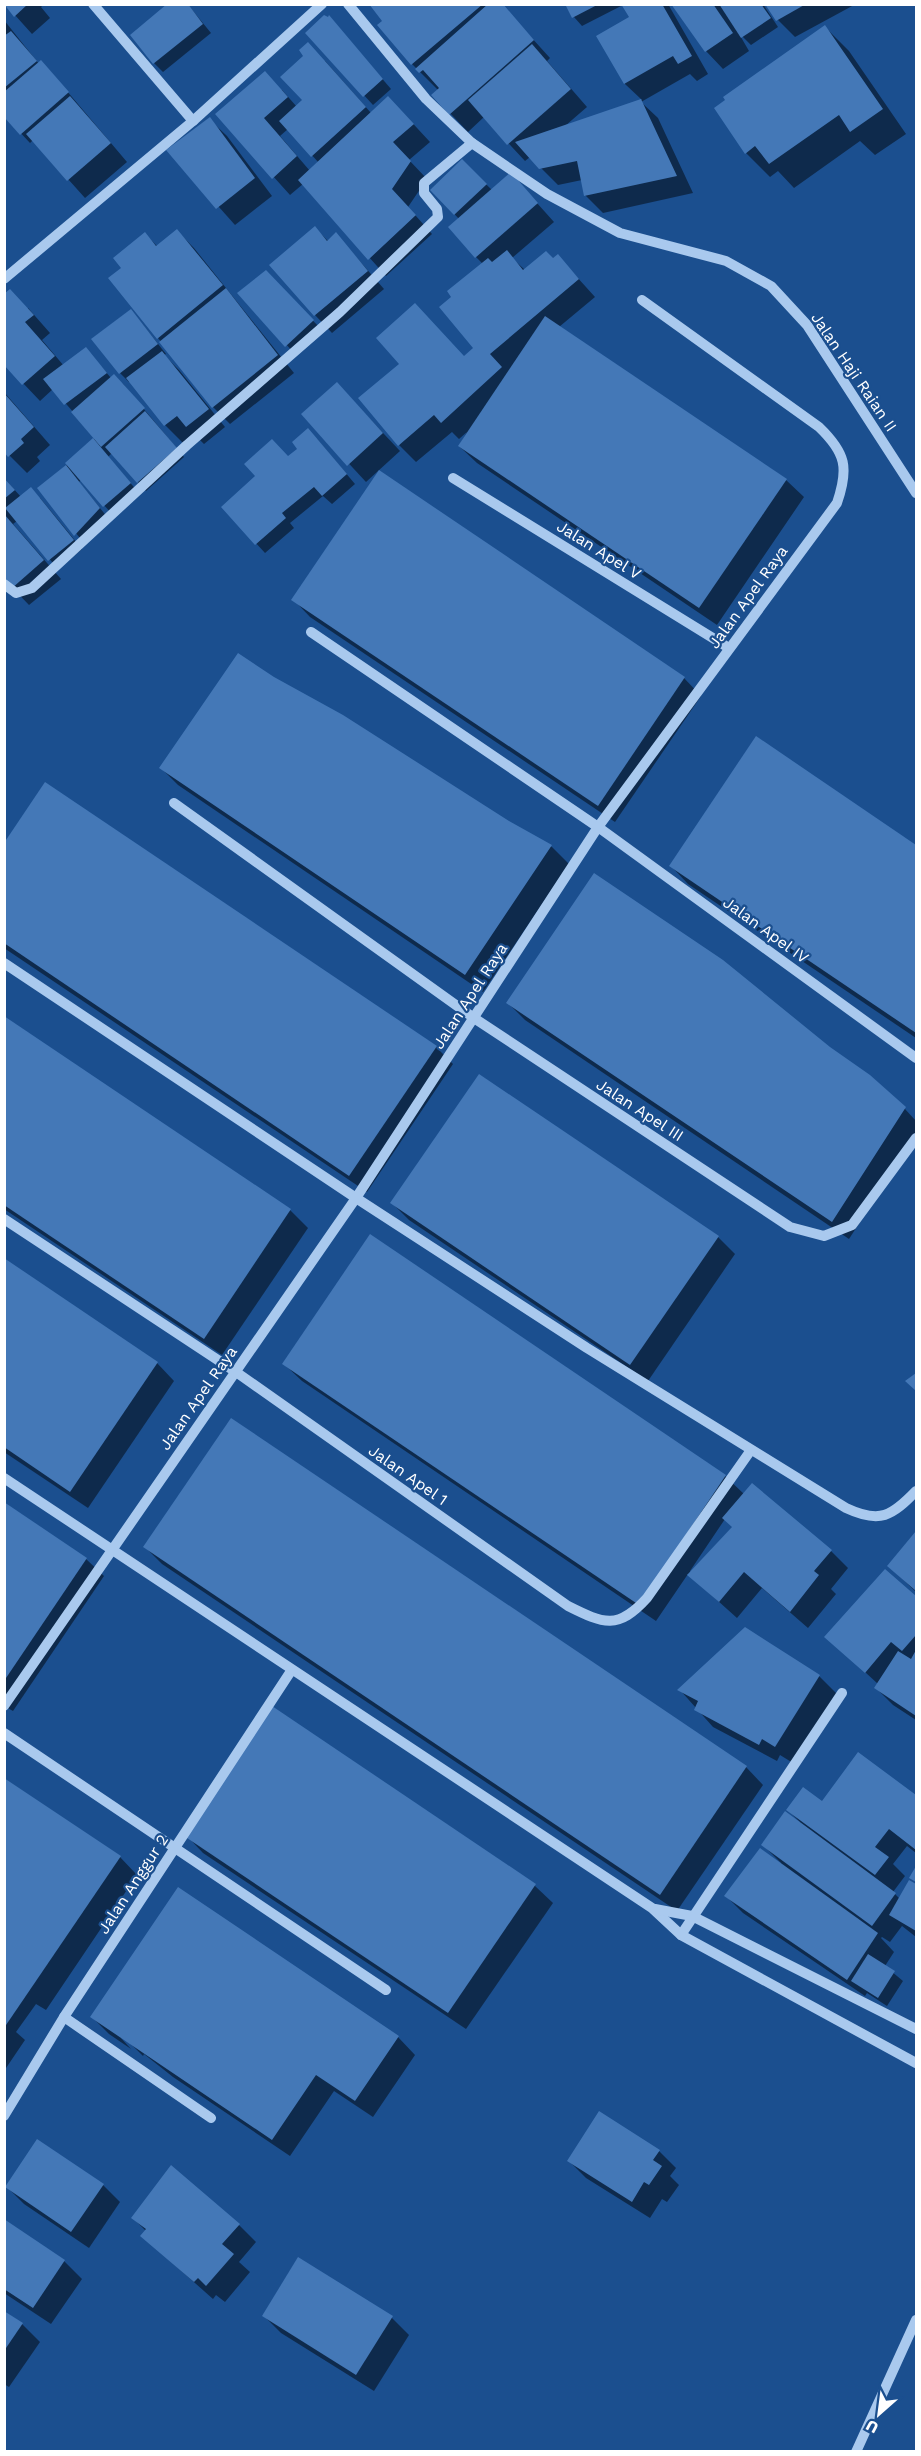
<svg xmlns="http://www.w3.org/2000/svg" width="921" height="2456" viewBox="0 0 921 2456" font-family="'Work Sans',sans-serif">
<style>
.shadow{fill:#0007;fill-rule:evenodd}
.building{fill:#4478b7}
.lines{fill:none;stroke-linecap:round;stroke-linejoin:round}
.minor{stroke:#a9c9ee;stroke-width:10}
.labels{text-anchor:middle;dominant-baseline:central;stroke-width:4.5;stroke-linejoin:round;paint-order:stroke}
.street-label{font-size:16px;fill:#fff;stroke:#1b4f8f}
</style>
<rect width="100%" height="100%" fill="#1b4f8f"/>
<g class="shadow">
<polygon points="5,4 44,4 41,7 50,18 32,34"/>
<polygon points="170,4 192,4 189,6 211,33 163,72 154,63"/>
<polygon points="371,4 501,4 550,58 547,61 587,107 565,126 642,100 625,84 598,37 631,18 623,5 582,26 574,17 567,4 668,4 708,74 697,81 690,74 641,102 658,118 693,193 603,213 585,195 582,180 558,185 530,157 525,161 484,117 468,132 433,95 438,90 412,64"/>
<polygon points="673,4 763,4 778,27 751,45 738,32 749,51 723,69 706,51"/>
<polygon points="767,4 853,4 854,5 795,37 778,20"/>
<polygon points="4,20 39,64 50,71 127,162 85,198 33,140 30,143 4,115"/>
<polygon points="337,26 391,89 373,105 307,33"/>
<polygon points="825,27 849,51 906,134 875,155 860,141 794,188 778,171 770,177 746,153"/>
<path d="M325,61L371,113L405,115L430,142L409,160L427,179L408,207L432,234L386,276L303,184L290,195L217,114L282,90L297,107L304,100ZM288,129L319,163L310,171L280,136Z"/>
<polygon points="209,119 227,136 272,196 235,225 168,150"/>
<polygon points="462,161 492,190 511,174 554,222 512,258 525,270 558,256 595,297 559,327 786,480 804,497 717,625 477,463 459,446 467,432 459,439 452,432 416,462 399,445 465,358 475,348 483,264 476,257 459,219 432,190"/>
<polygon points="315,228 328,241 336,234 384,289 332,333 315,315"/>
<polygon points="177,231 194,248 294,373 230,424 213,407 158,338 123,268 145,234 157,246"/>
<polygon points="266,272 322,330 295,354 240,294"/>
<polygon points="28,308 50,333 42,340 64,366 86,349 111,378 123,384 184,457 146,491 112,453 108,457 139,493 113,515 81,480 79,482 108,518 84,543 39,488 68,464 67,463 96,438 53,389 40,401 4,363"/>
<polygon points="139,320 166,354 164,355 179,370 225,427 204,444 194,434 183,443 165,425 130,381 129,382 120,373 94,340"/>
<polygon points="337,384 400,451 366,482 303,414"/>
<polygon points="4,392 50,445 37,457 40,461 27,473 4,450"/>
<polygon points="317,439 355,484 332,504 323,496 290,523 294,528 265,553 223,507 257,476"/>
<polygon points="4,478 21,497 40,498 82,549 58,569 17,521 13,524 61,579 29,605 4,579"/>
<polygon points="293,599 684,678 701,696 615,822 310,617"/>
<polygon points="757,739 916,846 916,1038 688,884 671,866"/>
<polygon points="161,768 508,823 552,847 569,864 483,992 178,785"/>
<polygon points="4,846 436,1047 453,1064 367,1192 4,948"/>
<polygon points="508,1003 905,1109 916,1121 916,1135 849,1239 525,1020"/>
<polygon points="4,1018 290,1210 308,1228 222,1355 4,1209"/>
<polygon points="392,1203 718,1237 735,1254 648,1381 409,1220"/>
<polygon points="4,1260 157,1363 174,1381 88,1508 4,1452"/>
<path d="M284,1364L725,1476L744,1494L831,1551L848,1568L831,1589L836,1594L808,1628L762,1588L737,1618L688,1574L656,1621L302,1381ZM725,1519L733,1527L691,1573L690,1571Z"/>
<polygon points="4,1504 86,1559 104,1576 13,1711 4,1706"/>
<polygon points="916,1533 916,1592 889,1566"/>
<polygon points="145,1547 746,1767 763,1785 677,1911 162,1564"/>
<polygon points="885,1571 916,1598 916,1720 893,1705 876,1688 878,1684 827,1637"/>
<polygon points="745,1629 819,1676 837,1694 793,1763 780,1755 777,1761 713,1727 680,1690"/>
<polygon points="272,1708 535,1886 553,1903 466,2029 203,1853 186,1835"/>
<polygon points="859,1754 916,1797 916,1853 907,1846 893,1864 905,1876 893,1892 900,1899 910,1882 916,1885 916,1937 902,1926 890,1942 882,1937 881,1938 894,1952 885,1966 903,1981 887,2006 867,1993 865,1996 743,1913 726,1896 781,1863 763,1845 800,1822 788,1810 822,1803"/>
<polygon points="4,1780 120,1857 137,1875 46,2010 36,2004 16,2032 25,2040 4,2071"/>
<polygon points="91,2016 398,2037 415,2055 373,2117 334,2091 290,2156 173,2077 144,2054 143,2056 125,2038 121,2038 131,2049 109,2034"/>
<polygon points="659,2151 676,2168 670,2176 679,2185 667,2202 662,2199 650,2218 586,2178 569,2161"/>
<polygon points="103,2185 120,2202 89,2248 24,2204 7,2187"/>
<polygon points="133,2218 239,2225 256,2242 239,2262 250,2272 225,2302 216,2295 213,2299 142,2236 146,2231"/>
<polygon points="4,2221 64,2261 82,2279 51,2324 4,2293"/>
<polygon points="4,2312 22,2324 40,2342 9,2387 4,2384"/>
<polygon points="264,2316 392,2318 409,2335 374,2391 281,2333"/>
</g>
<g class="building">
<polygon points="4,4 28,4 14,17"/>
<polygon points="167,4 188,4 203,24 153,64 130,35"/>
<polygon points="369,4 483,4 411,65 377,25 382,21"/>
<polygon points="488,4 503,4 534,40 449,115 431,95 439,88 423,70 419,73 415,69"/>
<polygon points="565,4 599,4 572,18"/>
<polygon points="621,4 662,4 692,56 678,64 673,56 624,84 596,36 629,17"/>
<polygon points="671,4 713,4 733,33 705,52"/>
<polygon points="719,4 761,4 771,18 741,38"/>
<polygon points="765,4 806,4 776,21"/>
<polygon points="324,15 328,17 329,15 383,79 363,97 305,33"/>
<polygon points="825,25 883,109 850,132 839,115 769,164 755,146 745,154 714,108 725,100 723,97"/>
<polygon points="11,31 37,61 4,88 4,36"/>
<polygon points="308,42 366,107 311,157 279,121 302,100 280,77 303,56 299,50"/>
<polygon points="532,44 571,89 507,145 468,100"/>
<polygon points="41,60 69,92 20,135 4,117 4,92"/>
<polygon points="265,71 288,97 264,118 297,156 272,179 215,114"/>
<polygon points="70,96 111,143 67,181 26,134"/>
<polygon points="388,96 414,124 393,142 411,161 392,189 416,215 368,260 298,180"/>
<polygon points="641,99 677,176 584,196 577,161 539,169 515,142"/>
<polygon points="210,117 255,178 216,209 166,150"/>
<polygon points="462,159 487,184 454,215 430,190"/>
<polygon points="511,172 538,203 475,258 448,227"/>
<polygon points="315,226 327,241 336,232 368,271 314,316 269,265"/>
<polygon points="177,229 223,285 157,339 108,278 121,268 113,258 145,232 156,246"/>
<polygon points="507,250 523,270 546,251 553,258 558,254 579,279 490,354 502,367 441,423 434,415 398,446 358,398 399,364 376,338 415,303 464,356 473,348 439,307 451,297 447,291 488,258 492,262"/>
<polygon points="266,270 314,320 285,347 237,293"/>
<polygon points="226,288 278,355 212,408 159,342"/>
<polygon points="10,289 34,315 25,322 55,356 22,385 4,365 4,294"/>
<polygon points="131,309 158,344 119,374 91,339"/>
<polygon points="545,316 787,479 699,608 458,446"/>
<polygon points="86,347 107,373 64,405 43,379"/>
<polygon points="162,351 209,409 186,427 177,416 164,426 126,378"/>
<polygon points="114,374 145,408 101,447 71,412"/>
<polygon points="337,382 383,433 347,466 301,414"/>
<polygon points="4,393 34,427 21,439 24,443 8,457 4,452"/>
<polygon points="145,411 177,448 137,483 105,447"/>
<polygon points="308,428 347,474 322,496 314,487 282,513 286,518 255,545 221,507 255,476 244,464 272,439 288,456 297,449 292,442"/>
<polygon points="93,438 131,483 103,507 65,463"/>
<polygon points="66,465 100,508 74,536 37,488"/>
<polygon points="379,470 685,677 598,806 291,600"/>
<polygon points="4,478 15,490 4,499"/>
<polygon points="31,487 74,540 48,561 5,508"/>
<polygon points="4,514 44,560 11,589 4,582"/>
<polygon points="238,653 274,677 343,715 509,821 552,845 465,975 159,768"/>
<polygon points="756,736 916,845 916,1033 669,866"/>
<polygon points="45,782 437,1046 349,1176 4,943 4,843"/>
<polygon points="594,873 723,960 830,1047 870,1075 906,1107 832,1222 506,1003"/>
<polygon points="4,1016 291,1209 204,1339 4,1205"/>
<polygon points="479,1074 719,1236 630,1365 390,1203"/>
<polygon points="370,1234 726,1475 639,1605 282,1364"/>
<polygon points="4,1258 158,1362 70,1492 4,1447"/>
<polygon points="916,1373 916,1391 905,1381"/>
<polygon points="231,1418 747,1766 660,1895 143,1547"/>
<polygon points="752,1483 832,1550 814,1571 819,1575 790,1612 744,1572 719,1602 687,1575 732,1527 722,1518"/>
<polygon points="4,1502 87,1558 4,1681"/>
<polygon points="916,1531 916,1591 887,1566"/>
<polygon points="885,1569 916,1596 916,1635 902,1651 891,1642 865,1673 824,1637"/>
<polygon points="745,1627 820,1675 775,1747 762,1739 759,1745 694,1710 698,1701 677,1690"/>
<polygon points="916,1650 916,1716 874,1688 898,1651 911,1659"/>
<polygon points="272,1706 536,1884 448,2013 184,1836"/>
<polygon points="858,1752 916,1795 916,1850 889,1829 875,1847 889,1857 875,1875 786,1810 803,1787 822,1801"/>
<polygon points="4,1778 121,1856 4,2028"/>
<polygon points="785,1811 896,1893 872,1926 761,1845"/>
<polygon points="760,1848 878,1933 847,1980 724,1896"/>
<polygon points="916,1866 916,1882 909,1878"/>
<polygon points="909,1880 916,1884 916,1931 889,1915"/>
<polygon points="178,1887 399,2036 355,2101 316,2075 272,2140 90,2017"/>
<polygon points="868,1954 895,1971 878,1998 851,1981"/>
<polygon points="599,2111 660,2150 653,2160 662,2166 649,2185 644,2182 632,2202 567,2161"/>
<polygon points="37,2139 104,2184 71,2232 5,2187"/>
<polygon points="171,2165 240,2224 222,2244 234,2254 206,2286 198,2278 194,2282 140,2236 146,2229 131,2218"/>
<polygon points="4,2219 65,2260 33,2308 4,2289"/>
<polygon points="298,2257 393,2316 356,2375 262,2316"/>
<polygon points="4,2311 23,2323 4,2351"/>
</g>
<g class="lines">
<g class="minor">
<polyline points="93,4 193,121"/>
<polyline points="348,4 426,99 472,143 547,194 620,233 726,261 771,286 807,325 916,493"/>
<polyline points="4,279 193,121 322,4"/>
<polyline points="453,478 729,648"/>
<polyline points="4,584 16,593 32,588 187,445 340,312 438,217 437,209 424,193 424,183 472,143"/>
<polyline points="311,632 598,827 916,1058"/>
<polyline points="174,803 474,1018 790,1227 824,1236 852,1225 916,1138"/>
<path d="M4,963L356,1198L587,1348L846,1508C880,1524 892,1516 916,1491"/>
<path d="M4,1219L236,1372L568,1606C604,1624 618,1630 647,1598L751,1450"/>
<polyline points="4,1478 652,1908 681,1935 916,2063"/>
<path d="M4,1706L356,1198L598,827L837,503C849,468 846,453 819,427L642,300"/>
<polyline points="4,1733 386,1990"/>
<polyline points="655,1909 692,1916 916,2029"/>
<polyline points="681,1935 842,1693"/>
<polyline points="64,2017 211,2118"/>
<polyline points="4,2116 64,2017 291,1671"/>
<polyline points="856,2452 916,2320"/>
</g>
</g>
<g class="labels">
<g class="street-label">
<text transform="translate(854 372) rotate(56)">Jalan Haji Raian II</text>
<text transform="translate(599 550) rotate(32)">Jalan Apel V</text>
<text transform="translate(748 597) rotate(-54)">Jalan Apel Raya</text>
<text transform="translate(766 930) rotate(36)">Jalan Apel IV</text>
<text transform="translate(470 996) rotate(-57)">Jalan Apel Raya</text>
<text transform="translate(640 1110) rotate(33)">Jalan Apel III</text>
<text transform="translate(198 1398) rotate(-55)">Jalan Apel Raya</text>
<text transform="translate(408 1475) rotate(35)">Jalan Apel 1</text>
<text transform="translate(133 1884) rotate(-57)">Jalan Anggur 2</text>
</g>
</g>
<rect width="921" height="2456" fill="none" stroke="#ffffff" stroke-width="12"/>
<g transform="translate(879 2414) rotate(208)" stroke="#1b4f8f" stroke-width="4.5" paint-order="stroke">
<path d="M0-4.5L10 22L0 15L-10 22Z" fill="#ffffff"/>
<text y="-9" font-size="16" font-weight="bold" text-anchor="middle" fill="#ffffff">U</text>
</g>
</svg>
